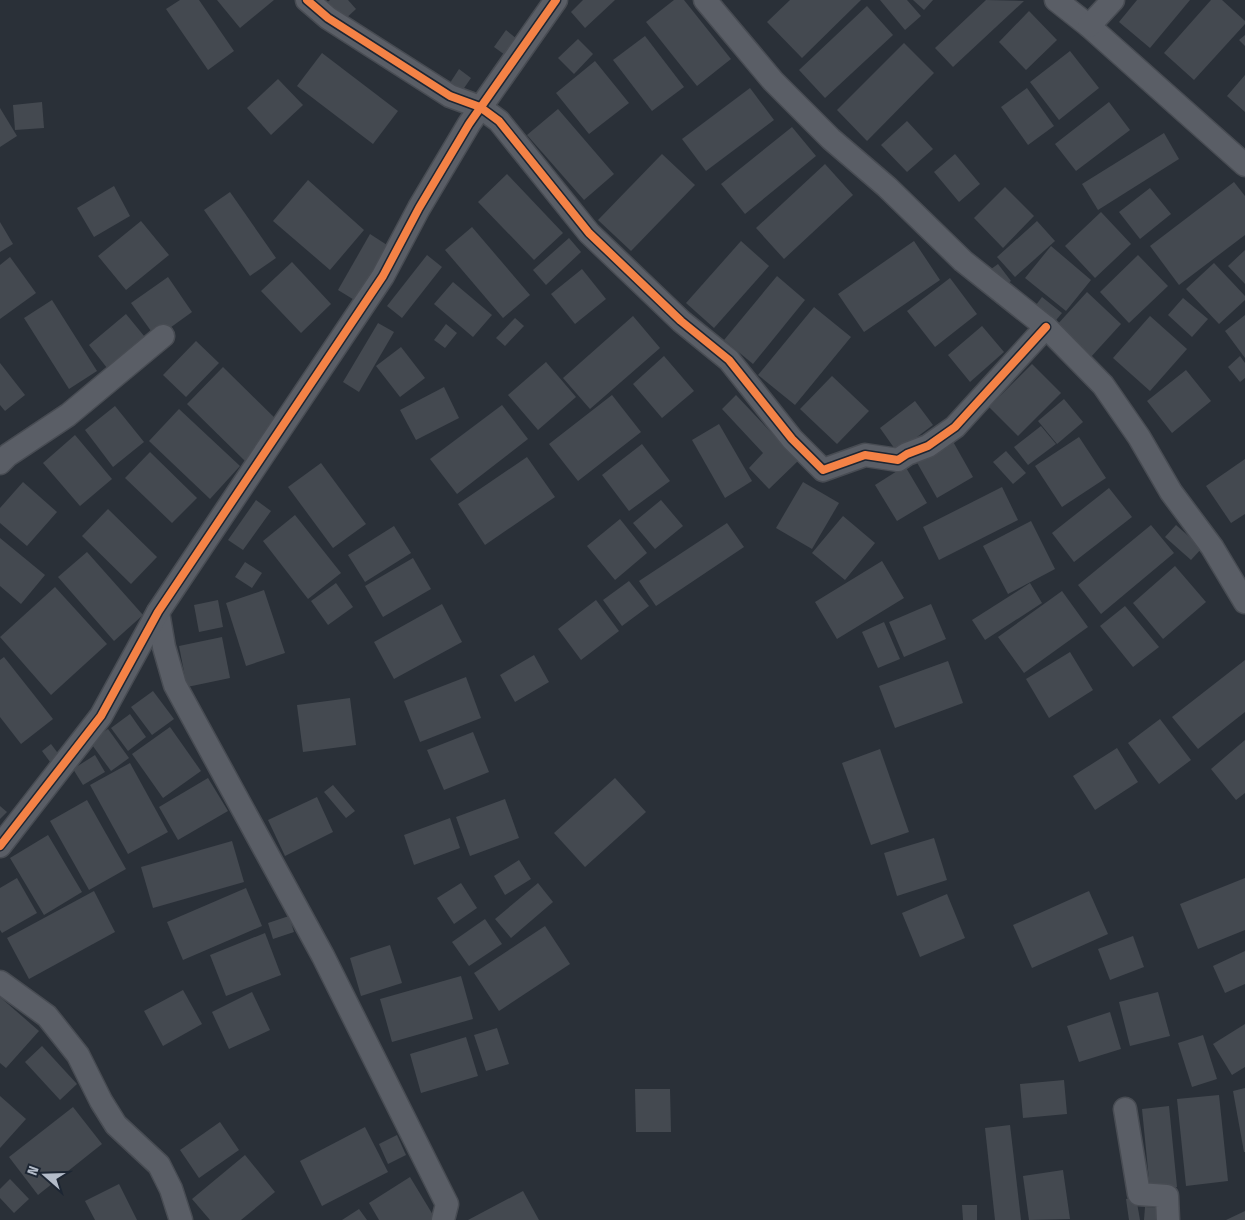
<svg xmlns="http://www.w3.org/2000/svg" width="1245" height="1220" viewBox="0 0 1245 1220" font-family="'Fira Sans Condensed',sans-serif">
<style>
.building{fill:#444950}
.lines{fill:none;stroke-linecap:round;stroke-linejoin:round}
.street-casing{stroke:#484c53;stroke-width:25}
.street{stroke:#5a5e66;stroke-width:22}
.cycleway-casing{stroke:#1d2633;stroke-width:11}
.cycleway{stroke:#f48246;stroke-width:8}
</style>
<rect width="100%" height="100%" fill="#2a3038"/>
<g class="building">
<polygon points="180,0 199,0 234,51 208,70 166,9"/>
<polygon points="217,0 274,0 240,28"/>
<polygon points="330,0 348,0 356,9 342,22 325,4"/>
<polygon points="583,0 615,0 585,28 571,12"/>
<polygon points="674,0 684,0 731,59 697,86 646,22"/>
<polygon points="790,0 861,0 802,58 767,22"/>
<polygon points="880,0 907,0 921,16 905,30"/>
<polygon points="913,0 933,0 924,10"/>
<polygon points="986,0 1024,1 953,67 935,48"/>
<polygon points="1137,0 1190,0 1150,48 1119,22"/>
<polygon points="1211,0 1222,0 1245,21 1245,24 1194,80 1164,53"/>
<polygon points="867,6 893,35 825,98 799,70"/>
<polygon points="1029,11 1057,40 1026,70 999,42"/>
<polygon points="506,30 517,39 505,55 494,47"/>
<polygon points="1245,35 1245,46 1239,40"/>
<polygon points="645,36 684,87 652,111 613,60"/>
<polygon points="578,39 593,54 574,74 558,58"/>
<polygon points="904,43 934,73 867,141 837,110"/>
<polygon points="1070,51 1099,88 1059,120 1030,82"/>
<polygon points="322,53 398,111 373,144 297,86"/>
<polygon points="595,61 629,103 589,134 556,93"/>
<polygon points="459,69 471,78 460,94 448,86"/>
<polygon points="1245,75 1245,112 1227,96"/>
<polygon points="278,79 303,105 271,135 247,108"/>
<polygon points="750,88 774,120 706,171 682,139"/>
<polygon points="1027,88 1054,126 1028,145 1001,107"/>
<polygon points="42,102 44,128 15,130 13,105"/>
<polygon points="1109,102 1130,130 1076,171 1055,144"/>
<polygon points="0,108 17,136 0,147"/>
<polygon points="558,109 614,174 584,200 527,135"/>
<polygon points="907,121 933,149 907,172 881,145"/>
<polygon points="792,127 816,156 745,214 721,184"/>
<polygon points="1164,133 1179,159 1098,210 1082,184"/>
<polygon points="662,154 695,185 631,251 598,220"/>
<polygon points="955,154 980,184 959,202 934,172"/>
<polygon points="825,164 853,195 784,259 756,228"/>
<polygon points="507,174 563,233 534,260 478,202"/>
<polygon points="308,180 364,230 330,270 273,221"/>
<polygon points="1234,182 1245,196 1245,235 1179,285 1150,246"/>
<polygon points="114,186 130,216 94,237 77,208"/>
<polygon points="1005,187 1034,216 1003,248 974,218"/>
<polygon points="1150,188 1171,214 1140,239 1119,212"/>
<polygon points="230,192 276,258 250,276 204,210"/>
<polygon points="1101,212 1131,244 1095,278 1065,246"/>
<polygon points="141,221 169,255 126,290 98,256"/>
<polygon points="1037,221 1055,241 1015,277 997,257"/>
<polygon points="0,222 13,244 0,252"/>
<polygon points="472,227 530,295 503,318 445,250"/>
<polygon points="370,234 387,245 356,301 338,290"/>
<polygon points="569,238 581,252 546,285 533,270"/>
<polygon points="741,241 769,266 714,328 686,303"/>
<polygon points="914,241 940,280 864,332 838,294"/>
<polygon points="1051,246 1091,280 1066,311 1025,278"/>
<polygon points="1245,250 1245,284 1228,266"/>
<polygon points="427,255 442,267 402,318 387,306"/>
<polygon points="1138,255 1168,286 1129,323 1100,292"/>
<polygon points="10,257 36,293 0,319 0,265"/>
<polygon points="292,262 331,304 301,333 261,291"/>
<polygon points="1214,263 1245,296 1245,300 1219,324 1186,289"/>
<polygon points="998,264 1011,281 1001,289 987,272"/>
<polygon points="582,269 606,299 575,324 551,294"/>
<polygon points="777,276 805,300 753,364 724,340"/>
<polygon points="168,277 192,312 156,338 131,303"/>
<polygon points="950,278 977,314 935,347 907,311"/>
<polygon points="453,282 492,315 473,337 434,304"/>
<polygon points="1087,292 1121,324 1090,358 1056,326"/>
<polygon points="1042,297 1062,313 1052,325 1033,309"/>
<polygon points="1183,298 1208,319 1192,337 1168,315"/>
<polygon points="52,300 97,371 69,389 24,318"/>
<polygon points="814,307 851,337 795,405 758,375"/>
<polygon points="126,314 149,342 111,373 89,345"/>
<polygon points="1245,315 1245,358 1225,331"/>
<polygon points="633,316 660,348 590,409 563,378"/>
<polygon points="1150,316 1187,349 1150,391 1113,358"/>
<polygon points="515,318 524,326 505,346 496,338"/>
<polygon points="378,323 394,332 359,392 343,382"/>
<polygon points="446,324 457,333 445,348 434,340"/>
<polygon points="982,326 1004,352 970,382 948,355"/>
<polygon points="196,341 219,363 186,397 163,375"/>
<polygon points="401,347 425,378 400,397 376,366"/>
<polygon points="664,356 694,391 662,418 633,384"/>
<polygon points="1240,356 1245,363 1245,378 1240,382 1228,367"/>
<polygon points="546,362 576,397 538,430 508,395"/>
<polygon points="0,363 25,395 5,411 0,405"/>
<polygon points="1032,364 1061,393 1018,436 989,407"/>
<polygon points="223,367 281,424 245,461 187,404"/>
<polygon points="1186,370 1211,401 1172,433 1147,401"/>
<polygon points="832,376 869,411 837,444 800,409"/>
<polygon points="444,387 459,418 416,440 400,410"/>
<polygon points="612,395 641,432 578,481 549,444"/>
<polygon points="736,395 798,461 769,489 749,468 763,453 722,409"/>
<polygon points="1064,399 1083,422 1057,444 1038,421"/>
<polygon points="915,401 933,425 897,452 880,428"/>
<polygon points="502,405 528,439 457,494 430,459"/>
<polygon points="115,406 144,442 113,467 85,430"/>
<polygon points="179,409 240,466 210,499 149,441"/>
<polygon points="719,424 752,481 725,498 692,440"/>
<polygon points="1041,426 1056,444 1028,465 1014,447"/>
<polygon points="75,435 112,479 80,506 43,463"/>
<polygon points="1079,437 1106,478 1062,507 1035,466"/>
<polygon points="951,438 973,477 937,498 915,459"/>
<polygon points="642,444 670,481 629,511 602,475"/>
<polygon points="1006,451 1026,473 1013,484 993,462"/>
<polygon points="150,452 197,498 172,523 125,478"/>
<polygon points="527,457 555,497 485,545 458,504"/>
<polygon points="1245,459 1245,514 1231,523 1206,486"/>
<polygon points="321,463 366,524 333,548 288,487"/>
<polygon points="905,466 927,503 897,521 875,485"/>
<polygon points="23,482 57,512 27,546 0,523 0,508"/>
<polygon points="803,482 839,503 812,549 776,528"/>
<polygon points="1002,487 1018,520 939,560 923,527"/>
<polygon points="1109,488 1132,517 1074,562 1052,533"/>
<polygon points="256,500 271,511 243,550 228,540"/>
<polygon points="661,500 683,526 655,549 633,523"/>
<polygon points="108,509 157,557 131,584 82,536"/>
<polygon points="295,515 341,573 308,599 263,541"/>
<polygon points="843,516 875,543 845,580 812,553"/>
<polygon points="620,519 647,553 615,580 587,546"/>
<polygon points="1031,521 1055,569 1008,594 983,546"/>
<polygon points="727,523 744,547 656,606 639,581"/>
<polygon points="1151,525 1174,553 1101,614 1078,585"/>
<polygon points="1176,525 1202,548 1191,560 1165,537"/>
<polygon points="394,526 411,553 365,582 348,555"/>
<polygon points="0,538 45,575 21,604 0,586"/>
<polygon points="87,552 143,615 114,641 58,577"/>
<polygon points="413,558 431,589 383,617 365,586"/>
<polygon points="882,561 904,598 837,639 815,602"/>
<polygon points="245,562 262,573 252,588 235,577"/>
<polygon points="1175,566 1206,602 1163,639 1133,603"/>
<polygon points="629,581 649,606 622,626 603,600"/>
<polygon points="336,583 353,607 328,625 311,601"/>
<polygon points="1030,583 1042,603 985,640 972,620"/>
<polygon points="55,587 107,644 51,695 0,637"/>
<polygon points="264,590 285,653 246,666 226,603"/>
<polygon points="1062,591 1088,627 1024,673 998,637"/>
<polygon points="218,600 223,627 199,632 194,605"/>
<polygon points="596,600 619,631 581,660 558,629"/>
<polygon points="442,604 462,642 394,679 374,642"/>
<polygon points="931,604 946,639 904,657 889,622"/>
<polygon points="1125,606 1159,647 1133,667 1100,626"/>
<polygon points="884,622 900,659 878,668 862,632"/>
<polygon points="222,637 230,678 187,687 179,646"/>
<polygon points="1070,652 1093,690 1049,718 1026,679"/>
<polygon points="534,655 549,682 515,702 500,675"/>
<polygon points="4,657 53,719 21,744 0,717 0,660"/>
<polygon points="1245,660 1245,712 1198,749 1172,717"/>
<polygon points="948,661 963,703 895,728 879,686"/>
<polygon points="466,677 481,718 420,742 404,701"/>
<polygon points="153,691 174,719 152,735 131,707"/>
<polygon points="350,698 356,745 303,752 297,705"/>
<polygon points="130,714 146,737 128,751 111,728"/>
<polygon points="1160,719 1191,760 1159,784 1128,743"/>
<polygon points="170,727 201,771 163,798 132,754"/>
<polygon points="108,729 129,758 111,771 90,742"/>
<polygon points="473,732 489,772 444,790 427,750"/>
<polygon points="1245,740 1245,793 1236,800 1211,769"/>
<polygon points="51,744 63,760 53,766 42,751"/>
<polygon points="1117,748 1138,782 1095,810 1073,776"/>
<polygon points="880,749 909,832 871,845 842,763"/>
<polygon points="95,755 105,772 83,785 73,769"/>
<polygon points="130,763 168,832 128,854 90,785"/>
<polygon points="208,778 228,811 178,840 159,807"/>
<polygon points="615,778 646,812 585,867 554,833"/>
<polygon points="333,785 355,811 346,818 324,792"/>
<polygon points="317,797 333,832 285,856 268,820"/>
<polygon points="505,799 519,838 470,856 456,817"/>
<polygon points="87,800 126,869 89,890 50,821"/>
<polygon points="0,806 7,812 0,819"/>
<polygon points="450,818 460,848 414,865 404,835"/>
<polygon points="48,835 82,892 44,915 10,858"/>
<polygon points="934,838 947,880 897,896 884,853"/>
<polygon points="232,841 244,882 153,908 141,867"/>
<polygon points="519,860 531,879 505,895 494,876"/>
<polygon points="17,878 37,913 2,933 0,930 0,888"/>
<polygon points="1245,878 1245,930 1198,949 1180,904"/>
<polygon points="461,883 477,908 454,924 437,898"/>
<polygon points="538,883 553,902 511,938 495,919"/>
<polygon points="246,888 262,926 183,960 167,922"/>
<polygon points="94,891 115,932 29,979 7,938"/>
<polygon points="1089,891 1108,934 1032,968 1013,925"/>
<polygon points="947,894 965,938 920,957 902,913"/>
<polygon points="289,916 294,932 273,939 268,923"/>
<polygon points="485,919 502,944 469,966 452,942"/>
<polygon points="545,926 570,964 499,1011 474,973"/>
<polygon points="265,933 281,975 226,996 210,955"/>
<polygon points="1133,936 1144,967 1110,980 1098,949"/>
<polygon points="390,945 402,983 361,996 350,958"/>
<polygon points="1245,951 1245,984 1225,993 1213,966"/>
<polygon points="461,976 473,1019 392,1042 380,999"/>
<polygon points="183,990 202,1024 163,1046 144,1011"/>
<polygon points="252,992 270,1030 229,1049 212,1012"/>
<polygon points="1158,992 1170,1036 1130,1046 1119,1002"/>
<polygon points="0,997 39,1031 6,1068 0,1063"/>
<polygon points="1110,1012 1121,1049 1079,1062 1067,1026"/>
<polygon points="1245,1024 1245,1067 1232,1075 1213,1044"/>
<polygon points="497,1028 509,1064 486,1071 474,1035"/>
<polygon points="1203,1035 1217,1079 1192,1087 1178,1043"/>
<polygon points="466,1037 478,1076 421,1093 410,1054"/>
<polygon points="42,1046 77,1084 60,1100 25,1062"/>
<polygon points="1064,1080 1067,1114 1023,1118 1020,1084"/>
<polygon points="1245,1088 1245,1152 1244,1152 1233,1091"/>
<polygon points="635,1089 670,1089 671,1132 636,1132"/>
<polygon points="1219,1095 1228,1181 1186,1186 1177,1099"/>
<polygon points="0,1096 26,1119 0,1148"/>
<polygon points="1169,1106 1177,1187 1150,1190 1142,1109"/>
<polygon points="73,1107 102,1144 38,1195 9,1157"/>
<polygon points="220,1122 239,1150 199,1178 180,1150"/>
<polygon points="1010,1125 1021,1220 995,1220 985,1128"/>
<polygon points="365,1127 388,1172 322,1206 300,1161"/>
<polygon points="397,1135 406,1155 388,1164 379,1144"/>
<polygon points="245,1155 275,1192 241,1220 210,1220 192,1199"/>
<polygon points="1063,1170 1070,1219 1029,1220 1023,1176"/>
<polygon points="410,1177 436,1220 379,1220 369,1203"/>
<polygon points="10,1179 29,1199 14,1213 0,1198 0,1189"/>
<polygon points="119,1184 137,1220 95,1220 85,1201"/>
<polygon points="523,1191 539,1220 468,1220"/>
<polygon points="1136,1197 1140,1220 1129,1220 1126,1199"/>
<polygon points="962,1205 977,1205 977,1220 963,1220"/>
<polygon points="1145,1207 1163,1208 1162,1220 1144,1220"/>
<polygon points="359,1209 367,1220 342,1220"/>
<polygon points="1245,1211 1245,1220 1226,1220"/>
</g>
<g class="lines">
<g class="street-casing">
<g id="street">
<polyline points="307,0 328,18 450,96 480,107 499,121 589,233 681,321 729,360 792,439 823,470 865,455 898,460 907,454 928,446 955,427 1046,327"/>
<polyline points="705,0 773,81 831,139 887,187 963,261 1046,327 1103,385 1139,437 1171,492 1212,547 1245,602"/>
<polyline points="1056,0 1089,26 1245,165"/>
<polyline points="1089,26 1113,0"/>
<polyline points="0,463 8,455 68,415 163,336"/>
<polyline points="158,612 164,647 175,685 323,956 447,1204 443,1220"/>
<polyline points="0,846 101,716 158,612 383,276 419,208 469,124 556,0"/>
<polyline points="0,982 47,1016 78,1055 101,1101 116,1125 159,1165 171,1189 181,1220"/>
<polyline points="1125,1109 1139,1194 1167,1196 1168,1220"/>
</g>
</g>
<use href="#street" class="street"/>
<g class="cycleway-casing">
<g id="cycleway">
<polyline points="307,0 328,18 450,96 480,107 499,121 589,233 681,321 729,360 792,439 823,470 865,455 898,460 907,454 928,446 955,427 1046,327"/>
<polyline points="0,846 101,716 158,612 383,276 419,208 469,124 556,0"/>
</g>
</g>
<use href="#cycleway" class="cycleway"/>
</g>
<g transform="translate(45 1175) rotate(290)" stroke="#1d2633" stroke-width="4" paint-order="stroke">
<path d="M0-4L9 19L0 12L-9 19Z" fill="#b4bcc9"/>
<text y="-8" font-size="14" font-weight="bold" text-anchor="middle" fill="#b4bcc9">N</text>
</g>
</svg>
